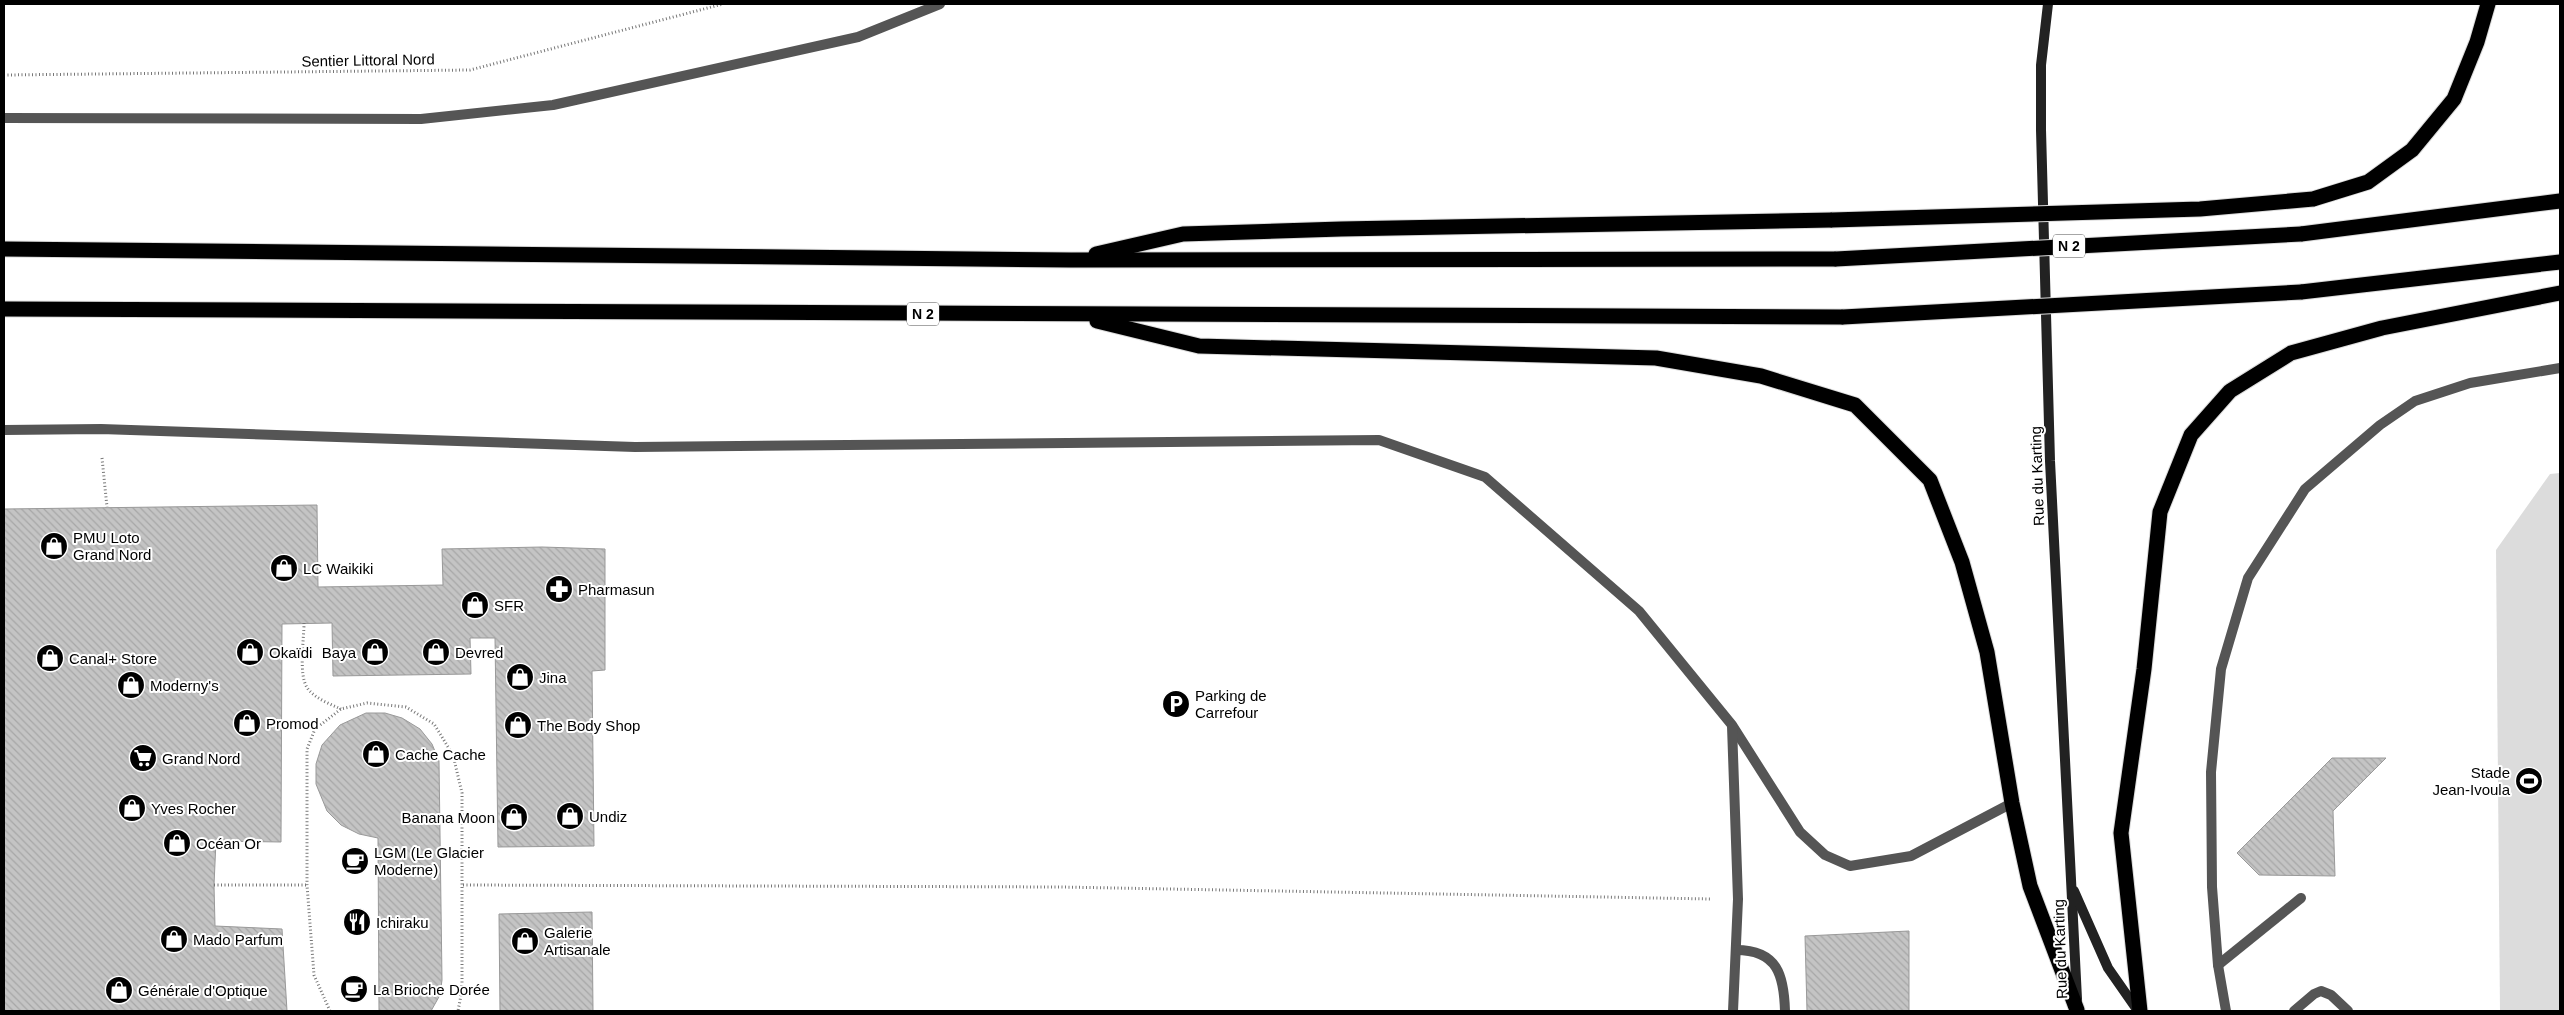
<svg xmlns="http://www.w3.org/2000/svg" width="2564" height="1015" viewBox="0 0 2564 1015" font-family="Helvetica,sans-serif">
<style>
.pitch{fill:#dcdcdc}
.building{fill:url(#building-back-hatch);stroke:#999}
.lines{fill:none;stroke-linecap:round;stroke-linejoin:round}
.highway-casing{stroke:#dbdbdb;stroke-width:17}
.path{stroke:#777;stroke-width:3;stroke-dasharray:1 2.5;stroke-linecap:butt}
.lane{stroke:#555;stroke-width:10}
.street{stroke:#555;stroke-width:10}
.secondary{stroke:#222;stroke-width:10}
.highway{stroke:#000;stroke-width:15}
.highway-bridge-casing{stroke:#dbdbdb;stroke-width:17;stroke-linecap:butt}
.highway-bridge{stroke:#000;stroke-width:15}
.labels{text-anchor:middle;dominant-baseline:central;stroke-width:4;stroke-linejoin:round;paint-order:stroke}
.shield{fill:#fff;stroke:#4c4c4c;stroke-width:1}
.shield-label{font-size:14px;font-weight:bold;fill:#000}
.street-label{font-size:15px;fill:#000;stroke:#fff}
.poi-label{font-size:15px;fill:#000;stroke:#fff;text-anchor:start}
</style>
<defs>
<pattern id="building-back-hatch" width="6" height="6" patternUnits="userSpaceOnUse" patternTransform="scale(1.25)"><rect width="6" height="6" fill="#c4c4c4"/><path d="M-1 5l2 2M0 0l6 6M5-1l2 2" fill="none" stroke="#a7a7a7"/></pattern>
</defs>
<rect width="100%" height="100%" fill="#fff"/>
<polygon class="pitch" points="2560,473 2560,1011 2500,1011 2496,550 2550,474"/>
<g class="building">
<polygon points="317,505 318,587 443,585 442,549 542,547 605,549 605,670 592,671 594,846 498,847 495,638 470,638 471,674 333,676 332,623 282,624 281,842 216,841 214,885 215,926 282,929 287,1011 4,1011 4,509"/>
<polygon points="366,713 385,713 402,718 420,729 432,744 439,761 442,980 440,995 431,1011 379,1011 378,838 359,834 341,825 327,811 316,784 316,764 322,745 340,725"/>
<polygon points="2332,758 2386,758 2333,811 2335,876 2259,875 2237,853"/>
<polygon points="592,912 593,1011 500,1011 499,914"/>
<polygon points="1909,931 1909,1011 1807,1011 1805,936"/>
</g>
<g class="lines">
<g class="highway-casing">
<g id="highway">
<polyline points="2313,199 2368,182 2412,150 2454,99 2477,42 2488,4"/>
<polyline points="2301,234 2560,201"/>
<polyline points="4,249 1071,260 1836,259"/>
<polyline points="1096,254 1183,234 1341,229 1832,220"/>
<polyline points="2301,292 2560,262"/>
<polyline points="4,309 1843,317"/>
<polyline points="1097,321 1199,346 1656,358 1761,376 1855,405 1930,480 1962,562 1987,652 2012,803 2030,886 2077,1010"/>
<polyline points="2140,1011 2121,833 2144,669 2160,512 2191,435 2230,391 2291,353 2382,328 2560,293"/>
</g>
</g>
<g class="path">
<polyline points="4,75 470,70 723,4"/>
<polyline points="102,458 107,507"/>
<path d="M304,623C304,640 298,676 308,689C316,699 330,704 341,709"/>
<polyline points="214,885 307,885"/>
<polyline points="463,885 1061,887 1710,899"/>
<polyline points="330,1011 314,975 307,885 307,749 315,729 341,709 367,703 406,707 434,724 453,755 462,793 462,990 458,1011"/>
</g>
<g class="lane">
<polyline points="4,430 101,429 635,447 1379,440 1485,477 1639,611 1732,725 1800,832 1825,855 1850,866 1911,856 2012,803"/>
<polyline points="1732,726 1738,899 1733,1011"/>
<path d="M1736,950C1778,950 1784,976 1785,1011"/>
<polyline points="2218,965 2301,898"/>
<polyline points="2294,1011 2314,994 2321,991 2331,995 2348,1011"/>
</g>
<g class="street">
<polyline points="4,118 421,119 553,105 858,37 940,4"/>
<polyline points="2226,1011 2218,965 2212,887 2211,772 2221,669 2248,578 2305,489 2380,425 2415,401 2470,383 2560,368"/>
</g>
<g class="secondary">
<polyline points="2048,4 2041,65 2041,130 2050,461 2077,999"/>
<polyline points="2074,891 2108,968 2138,1011"/>
</g>
<use href="#highway" class="highway"/>
<g class="highway-bridge-casing">
<g id="highway-bridge">
<polyline points="1832,220 2200,209 2313,199"/>
<polyline points="1836,259 2301,234"/>
<polyline points="1843,317 2301,292"/>
</g>
</g>
<use href="#highway-bridge" class="highway-bridge"/>
</g>
<defs>
<g id="shop-disc" transform="scale(1.4375)"><circle r="9.5" fill="#000" stroke="#fff"/><path d="M-5-2.5h2.3a2.7 3.5 0 0 1 5.4 0H5L5.5 6h-11ZM-1.5-2.5h3a1.5 2.3 0 0 0-3 0Z" fill="#fff"/></g>
<g id="pharmacy-disc" transform="scale(1.4375)"><circle r="9.5" fill="#000" stroke="#fff"/><path d="M-2-6h4v4h4v4h-4v4h-4v-4h-4v-4h4Z" fill="#fff"/></g>
<g id="parking-disc" transform="scale(1.4375)"><circle r="9.5" fill="#000" stroke="#fff"/><path d="M-3.5-5.5H1a3.5 3.5 0 0 1 0 7H-1V5.5H-3.5ZM-1-3.4V-.6H.8a1.4 1.4 0 0 0 0-2.8Z" fill="#fff"/></g>
<g id="supermarket-disc" transform="scale(1.4375)"><circle r="9.5" fill="#000" stroke="#fff"/><path d="M-6-5.5h2.5l.6 2H6L4.5 2H-2.5L-4.4-4H-6ZM-1.5 3.2a1.3 1.3 0 1 0 .1 0ZM3 3.2a1.3 1.3 0 1 0 .1 0Z" fill="#fff"/></g>
<g id="stadium-disc" transform="scale(1.4375)"><circle r="9.5" fill="#000" stroke="#fff"/><path d="M0-5a6.5 5 0 1 0 0 10a6.5 5 0 1 0 0-10ZM-3.5-1.8h7v3.6h-7Z" fill="#fff"/></g>
<g id="cafe-disc" transform="scale(1.4375)"><circle r="9.5" fill="#000" stroke="#fff"/><path d="M-5.5-4.5H6V0H3Q3 3.5 0 3.5H-2.5Q-5.5 3.5-5.5 0ZM3-3.2v2h1.7v-2ZM-6 4.5H4V6H-6Z" fill="#fff"/></g>
<g id="restaurant-disc" transform="scale(1.4375)"><circle r="9.5" fill="#000" stroke="#fff"/><path d="M-5-6h1v4h1v-4h1v4h1v-4h1v5L-1.5 .5V6h-2V.5L-5-1ZM5-6V6H3V1.5H1.5Q1.5-4 5-6Z" fill="#fff"/></g>
</defs>
<g fill-rule="evenodd">
<use href="#shop-disc" x="54" y="546"/>
<use href="#shop-disc" x="284" y="568"/>
<use href="#pharmacy-disc" x="559" y="589"/>
<use href="#shop-disc" x="475" y="605"/>
<use href="#shop-disc" x="250" y="652"/>
<use href="#shop-disc" x="375" y="652"/>
<use href="#shop-disc" x="436" y="652"/>
<use href="#shop-disc" x="50" y="658"/>
<use href="#shop-disc" x="520" y="677"/>
<use href="#shop-disc" x="131" y="685"/>
<use href="#parking-disc" x="1176" y="704"/>
<use href="#shop-disc" x="247" y="723"/>
<use href="#shop-disc" x="518" y="725"/>
<use href="#shop-disc" x="376" y="754"/>
<use href="#supermarket-disc" x="143" y="758"/>
<use href="#stadium-disc" x="2529" y="781"/>
<use href="#shop-disc" x="132" y="808"/>
<use href="#shop-disc" x="570" y="816"/>
<use href="#shop-disc" x="514" y="817"/>
<use href="#shop-disc" x="177" y="843"/>
<use href="#cafe-disc" x="355" y="861"/>
<use href="#restaurant-disc" x="357" y="922"/>
<use href="#shop-disc" x="174" y="939"/>
<use href="#shop-disc" x="525" y="941"/>
<use href="#cafe-disc" x="354" y="989"/>
<use href="#shop-disc" x="119" y="990"/>
</g>
<g class="labels">
<g class="shield">
<rect x="2053" y="234.5" width="32" height="23" rx="4"/>
<rect x="907" y="302.5" width="32" height="23" rx="4"/>
</g>
<g class="shield-label">
<text x="2069" y="246">N 2</text>
<text x="923" y="314">N 2</text>
</g>
<g class="street-label">
<text transform="translate(368 60) rotate(-1)">Sentier Littoral Nord</text>
<text transform="translate(2037 476) rotate(-92)">Rue du Karting</text>
<text transform="translate(2060 949) rotate(-92)">Rue du Karting</text>
</g>
<g class="poi-label">
<text x="73" y="537">PMU Loto<tspan x="73" dy="17">Grand Nord</tspan></text>
<text x="303" y="568">LC Waikiki</text>
<text x="578" y="589">Pharmasun</text>
<text x="494" y="605">SFR</text>
<text x="269" y="652">Okaïdi</text>
<text x="356" y="652" text-anchor="end">Baya</text>
<text x="455" y="652">Devred</text>
<text x="69" y="658">Canal+ Store</text>
<text x="539" y="677">Jina</text>
<text x="150" y="685">Moderny's</text>
<text x="1195" y="695">Parking de<tspan x="1195" dy="17">Carrefour</tspan></text>
<text x="266" y="723">Promod</text>
<text x="537" y="725">The Body Shop</text>
<text x="395" y="754">Cache Cache</text>
<text x="162" y="758">Grand Nord</text>
<text x="2510" y="772" text-anchor="end">Stade<tspan x="2510" dy="17">Jean-Ivoula</tspan></text>
<text x="151" y="808">Yves Rocher</text>
<text x="589" y="816">Undiz</text>
<text x="495" y="817" text-anchor="end">Banana Moon</text>
<text x="196" y="843">Océan Or</text>
<text x="374" y="852">LGM (Le Glacier<tspan x="374" dy="17">Moderne)</tspan></text>
<text x="376" y="922">Ichiraku</text>
<text x="544" y="932">Galerie<tspan x="544" dy="17">Artisanale</tspan></text>
<text x="193" y="939">Mado Parfum</text>
<text x="373" y="989">La Brioche Dorée</text>
<text x="138" y="990">Générale d'Optique</text>
</g>
</g>
<rect width="2564" height="1015" fill="none" stroke="#000000" stroke-width="10"/>
</svg>
